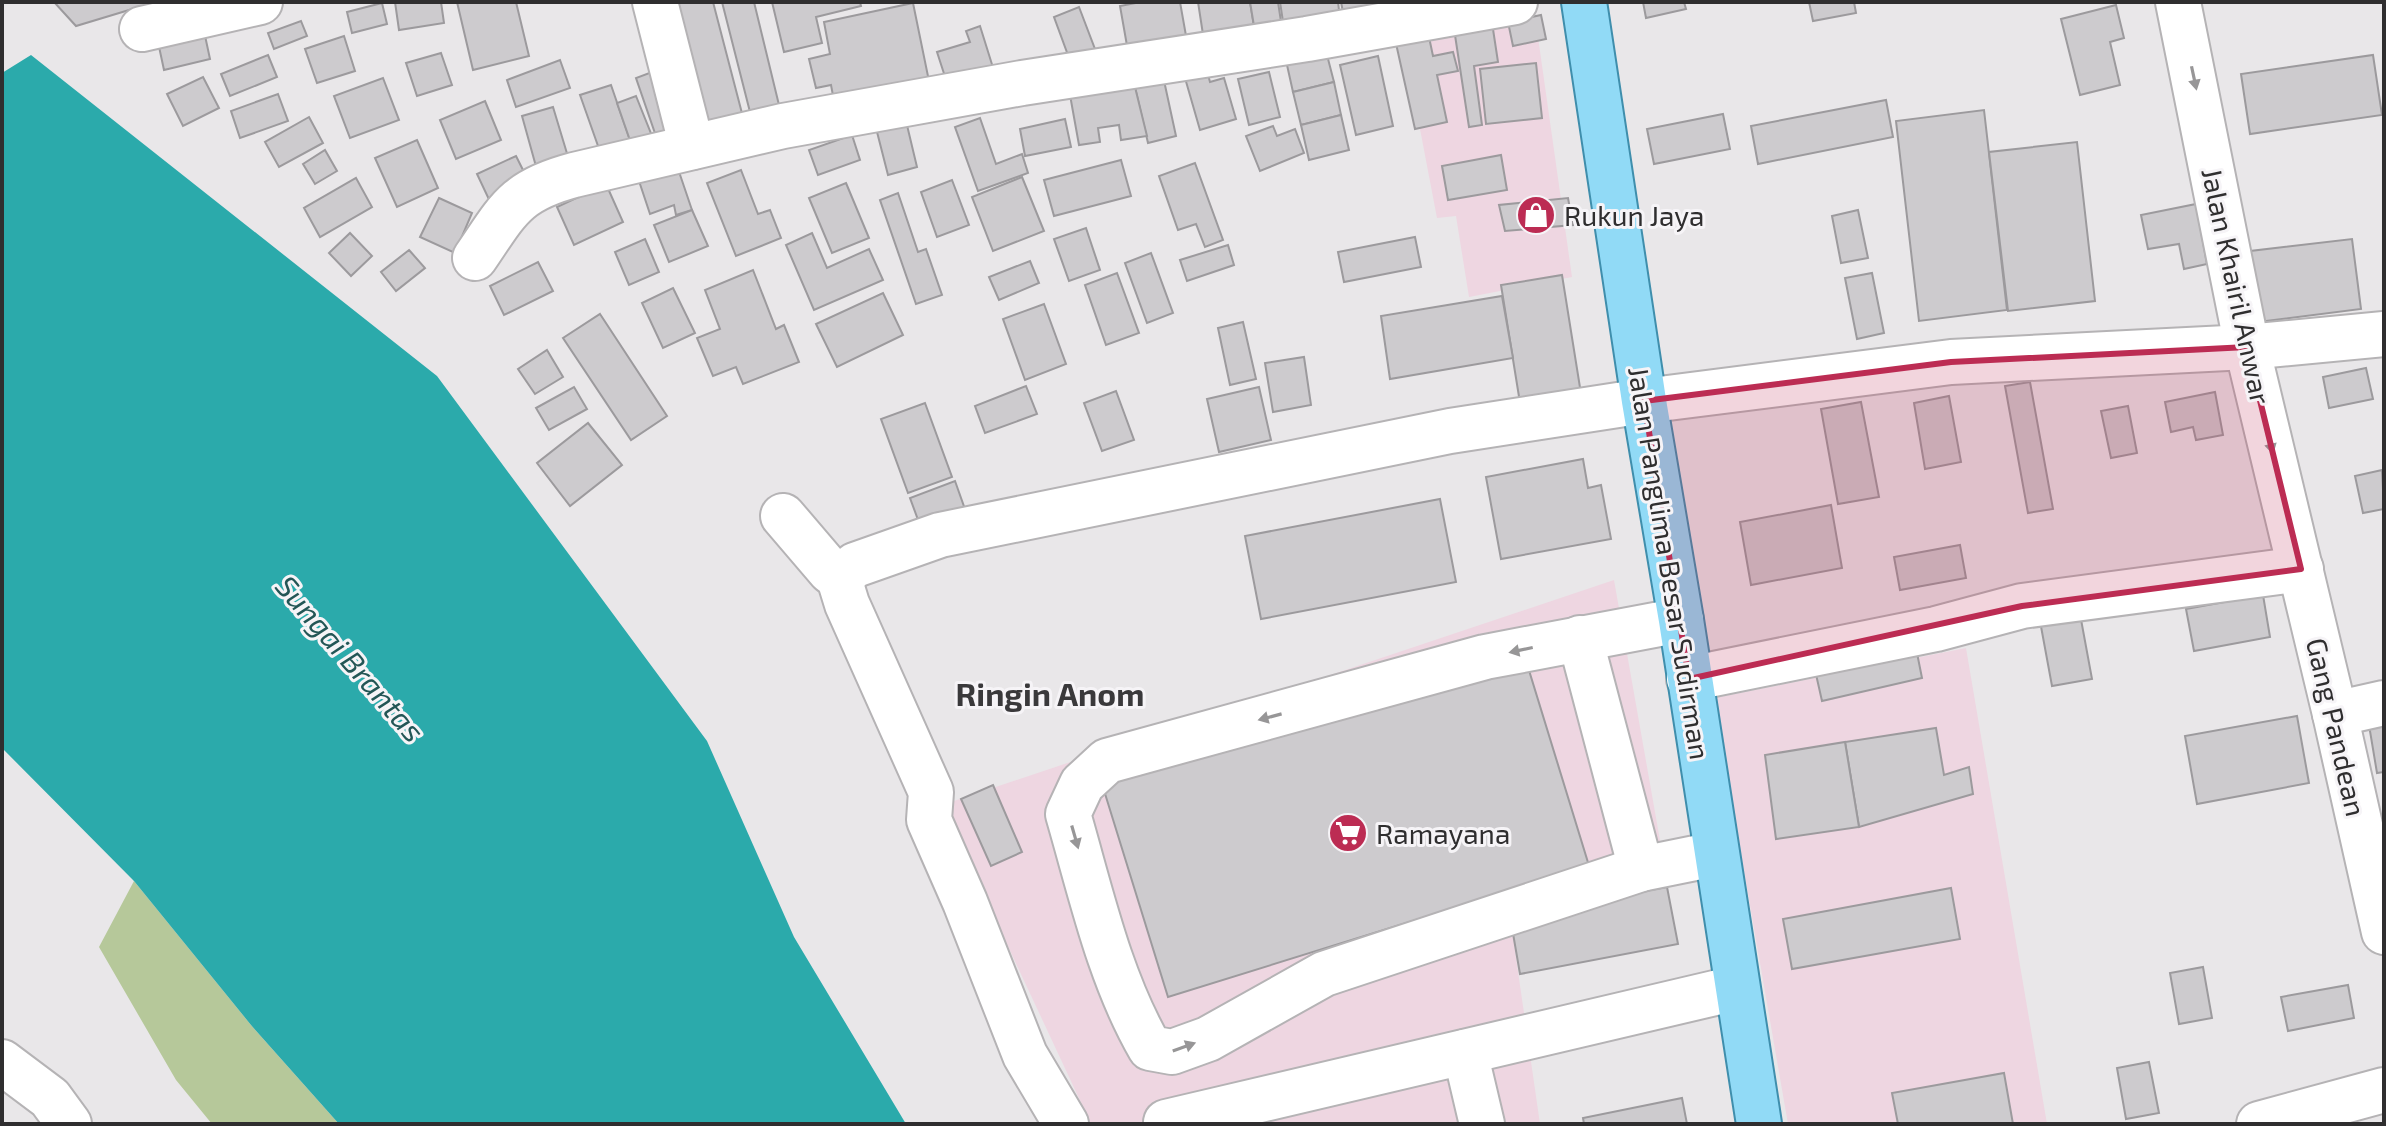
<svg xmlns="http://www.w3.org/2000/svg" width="2386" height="1126" viewBox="0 0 2386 1126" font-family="'Exo 2',sans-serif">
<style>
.commercial{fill:#eed6e1}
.green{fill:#b6c89a}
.water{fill:#2baaab}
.building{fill:#cdcbce;stroke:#9c9a9d;stroke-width:2}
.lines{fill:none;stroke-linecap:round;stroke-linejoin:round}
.minor-casing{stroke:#b5b3b5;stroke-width:48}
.major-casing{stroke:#3f8eac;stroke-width:48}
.minor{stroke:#fff;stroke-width:44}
.major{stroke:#91daf6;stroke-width:44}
.oneway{fill:#979697}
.marked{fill:#bc2c53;fill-opacity:0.2;stroke:#bc2c53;stroke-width:6;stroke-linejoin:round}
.labels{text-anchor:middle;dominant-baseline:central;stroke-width:6;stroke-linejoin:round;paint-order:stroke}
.poi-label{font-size:28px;fill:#2f2e2f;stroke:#f6f4f7;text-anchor:start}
.street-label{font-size:28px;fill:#2f2e2f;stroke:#f6f4f7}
.water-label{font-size:30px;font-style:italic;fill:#235656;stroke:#f6f4f7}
.quarter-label{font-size:32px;font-weight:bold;fill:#3a393b;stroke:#f6f4f7}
</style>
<rect width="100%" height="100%" fill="#e9e7e9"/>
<g class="commercial">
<polygon points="1535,16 1572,277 1469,297 1456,216 1437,218 1403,40"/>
<polygon points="1614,580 1667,880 1510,916 1540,1124 1091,1124 942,805"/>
<polygon points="1966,648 2047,1124 1788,1124 1714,698"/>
</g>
<polygon class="green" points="134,881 251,1025 339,1124 212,1124 176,1080 99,947"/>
<polygon class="water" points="31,55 437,376 707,741 794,937 906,1124 339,1124 251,1025 134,881 2,748 2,73"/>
<g class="building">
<polygon points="54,2 171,2 139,7 76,26"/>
<polygon points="395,2 441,2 444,23 399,30"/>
<polygon points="457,2 516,2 529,56 473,70"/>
<polygon points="657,2 713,2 744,121 691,134"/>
<polygon points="722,2 754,2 779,105 750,112"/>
<polygon points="772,2 860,2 861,6 816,17 822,43 784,52"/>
<polygon points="1141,2 1180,2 1188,47 1129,57 1120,6"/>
<polygon points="1198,2 1250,2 1255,32 1204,41"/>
<polygon points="1250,2 1278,2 1282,28 1255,32"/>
<polygon points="1280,2 1338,2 1341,27 1285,35"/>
<polygon points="1341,2 1391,2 1346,27"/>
<polygon points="1643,2 1684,2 1686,9 1646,18"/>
<polygon points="1809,2 1854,2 1856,13 1813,21"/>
<polygon points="382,3 387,24 352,33 347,12"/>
<polygon points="913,3 930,86 835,106 831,85 816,88 809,59 830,54 824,22"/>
<polygon points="2116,5 2124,38 2110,42 2120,85 2080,95 2061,19"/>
<polygon points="1079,7 1098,57 1072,66 1054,17"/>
<polygon points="1541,15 1546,39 1513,46 1508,22"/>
<polygon points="1491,16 1498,62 1474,66 1482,125 1469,127 1453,22"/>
<polygon points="301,21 307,36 274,49 268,33"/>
<polygon points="1426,23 1433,56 1453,52 1458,71 1437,75 1447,122 1415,129 1393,30"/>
<polygon points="980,26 995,74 949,89 937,52 970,42 966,31"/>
<polygon points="204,31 210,59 164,70 158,42"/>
<polygon points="344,36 355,71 317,83 305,49"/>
<polygon points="441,53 452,85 417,96 406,63"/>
<polygon points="268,55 277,77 230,96 221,74"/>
<polygon points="1327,55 1334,82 1293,92 1287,65"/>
<polygon points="2373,55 2382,115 2250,134 2241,74"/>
<polygon points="1378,56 1393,126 1356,135 1340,65"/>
<polygon points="560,60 570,88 516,107 507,80"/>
<polygon points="1536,63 1542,118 1486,124 1480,69"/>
<polygon points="660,69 683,134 658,142 636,78"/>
<polygon points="1207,71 1210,82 1224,78 1236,119 1200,130 1185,78"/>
<polygon points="1269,72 1280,117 1249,125 1238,79"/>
<polygon points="1163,76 1176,136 1148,143 1134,83"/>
<polygon points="203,77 219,108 183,126 167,94"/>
<polygon points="383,78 399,120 350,138 334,96"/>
<polygon points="1334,82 1341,115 1301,125 1293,92"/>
<polygon points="1134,83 1147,136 1121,140 1119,125 1098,128 1100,142 1079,145 1070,95"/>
<polygon points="611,85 633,149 603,160 580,95"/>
<polygon points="278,94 288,121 240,138 231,111"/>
<polygon points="636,96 654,141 633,149 617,103"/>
<polygon points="1886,100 1893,137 1758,164 1751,126"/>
<polygon points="485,101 501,140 456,159 440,120"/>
<polygon points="553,107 569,160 537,170 522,116"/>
<polygon points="1984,110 2007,310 1919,321 1896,121"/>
<polygon points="1723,114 1730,149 1654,164 1647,129"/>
<polygon points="1341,115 1349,150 1309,160 1301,125"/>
<polygon points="309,117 323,143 279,167 265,142"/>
<polygon points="980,118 996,164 1022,154 1028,173 978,191 955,127"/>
<polygon points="1065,119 1071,147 1025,156 1020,129"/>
<polygon points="906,121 917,167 888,175 876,128"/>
<polygon points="1273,126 1277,136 1295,129 1304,153 1260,171 1246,136"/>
<polygon points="852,135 860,160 818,175 809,150"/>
<polygon points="417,140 438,188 397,207 375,158"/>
<polygon points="2077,142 2095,301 2008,311 1989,152"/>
<polygon points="325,150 337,171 315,184 303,164"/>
<polygon points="1501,155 1507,190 1448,200 1442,166"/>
<polygon points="516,156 533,190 493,208 477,174"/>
<polygon points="674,157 692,210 676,215 674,205 650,214 635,169"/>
<polygon points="1121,160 1131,196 1054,216 1044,180"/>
<polygon points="1195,163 1223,240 1205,247 1196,224 1178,230 1159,176"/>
<polygon points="741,170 758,214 770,210 781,238 736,256 707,183"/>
<polygon points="1022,177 1044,231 993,251 972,197"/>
<polygon points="356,178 372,207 320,237 304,208"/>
<polygon points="952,180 969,225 937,237 921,192"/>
<polygon points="846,183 869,238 832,253 809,198"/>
<polygon points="606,184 623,222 574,245 557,207"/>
<polygon points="898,193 918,252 926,249 942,295 916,304 880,200"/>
<polygon points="439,198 472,213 455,253 420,237"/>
<polygon points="1568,198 1573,225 1505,231 1499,205"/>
<polygon points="2196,204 2207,264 2184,269 2179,244 2148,249 2141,215"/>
<polygon points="692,210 708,246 669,262 654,225"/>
<polygon points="1858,210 1868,258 1841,263 1832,216"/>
<polygon points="1086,228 1100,270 1069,281 1054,239"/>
<polygon points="350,233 372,256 351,276 329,253"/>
<polygon points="812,233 827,268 869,249 883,280 814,310 786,245"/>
<polygon points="1415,237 1421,267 1344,282 1338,252"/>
<polygon points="645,239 659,272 629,285 615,252"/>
<polygon points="2352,239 2361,309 2250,323 2242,252"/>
<polygon points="1228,245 1234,265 1187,281 1180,260"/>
<polygon points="409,250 425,268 396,291 381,272"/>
<polygon points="1151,253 1173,313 1147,323 1125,263"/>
<polygon points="1030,261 1039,283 999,300 989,277"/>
<polygon points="538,262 553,291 504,315 490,286"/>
<polygon points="753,270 776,329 784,325 799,362 743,384 736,367 713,376 697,338 720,329 705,290"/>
<polygon points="1117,273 1139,333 1106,345 1085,285"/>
<polygon points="1872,273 1884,333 1857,339 1845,278"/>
<polygon points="1562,275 1582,400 1521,409 1501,285"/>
<polygon points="673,288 695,333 663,348 642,303"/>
<polygon points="883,293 903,335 837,367 816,324"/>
<polygon points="1502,296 1513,358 1390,379 1381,316"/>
<polygon points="1044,304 1066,364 1025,380 1003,319"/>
<polygon points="600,314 667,416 631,440 563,338"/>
<polygon points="1243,322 1256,379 1230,385 1218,328"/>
<polygon points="547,350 563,377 535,394 518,369"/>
<polygon points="1304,357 1311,405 1273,412 1265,363"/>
<polygon points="2366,368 2373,399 2329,408 2323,377"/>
<polygon points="2030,382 2053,509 2028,513 2005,386"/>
<polygon points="1026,386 1037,414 985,433 975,406"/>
<polygon points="574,387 587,409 549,430 536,408"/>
<polygon points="1259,387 1271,440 1219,452 1207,399"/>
<polygon points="1116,391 1134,440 1102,451 1084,403"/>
<polygon points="2215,392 2223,435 2196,440 2193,427 2171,432 2165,402"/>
<polygon points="1949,396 1961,462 1925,469 1914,403"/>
<polygon points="1861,402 1879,497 1838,504 1821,409"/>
<polygon points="925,403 952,477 908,493 881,419"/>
<polygon points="2128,406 2137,453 2111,458 2101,411"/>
<polygon points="588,423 622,465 570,506 537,463"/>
<polygon points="1583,459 1588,488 1601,485 1611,539 1501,559 1486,477"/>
<polygon points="2382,470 2384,509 2363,513 2355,476"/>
<polygon points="955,481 966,512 921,528 910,498"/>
<polygon points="1440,499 1456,582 1261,619 1245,536"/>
<polygon points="1831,505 1842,568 1751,585 1740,522"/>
<polygon points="1960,545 1966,578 1900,590 1894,557"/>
<polygon points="2263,595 2270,637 2194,651 2186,609"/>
<polygon points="2080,614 2092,679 2052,686 2040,621"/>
<polygon points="1914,638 1922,678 1822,701 1813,661"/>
<polygon points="1524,654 1594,882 1538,882 1168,997 1102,784"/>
<polygon points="2297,716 2309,783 2197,804 2185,736"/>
<polygon points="2384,723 2384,772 2377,773 2369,725"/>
<polygon points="1936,728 1944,775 1969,767 1973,794 1859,827 1845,742"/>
<polygon points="1845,742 1859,827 1776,839 1765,755"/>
<polygon points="993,785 1022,852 991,866 961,799"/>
<polygon points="1667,887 1678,944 1520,974 1510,916"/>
<polygon points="1951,888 1960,939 1792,969 1783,919"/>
<polygon points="2203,967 2212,1018 2179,1024 2170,973"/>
<polygon points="2348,985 2354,1018 2288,1031 2281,997"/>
<polygon points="2149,1062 2159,1113 2126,1119 2117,1068"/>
<polygon points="2004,1073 2013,1124 1898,1124 1892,1093"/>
<polygon points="1682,1098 1687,1124 1584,1124 1583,1118"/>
</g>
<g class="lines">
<g class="minor-casing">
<g id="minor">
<polyline points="655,2 692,147"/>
<polyline points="2178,2 2247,347 2335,714 2384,932"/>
<polyline points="142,29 260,2"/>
<path d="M475,258C508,210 514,191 574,175L783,126L1022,83L1307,39L1515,2"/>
<polyline points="783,516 830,571 839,578 847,604 931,792 929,820 965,902 1025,1055 1066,1124"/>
<polyline points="839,578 855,565 940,535 1450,431 1644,401 1951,362 2247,347 2384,334"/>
<path d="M1681,620L1485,657L1107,761L1082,784L1068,814C1091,893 1109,977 1150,1048L1172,1052L1208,1039L1324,974L1641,869L1715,854"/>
<polyline points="1580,638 1641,869"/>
<polyline points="1689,679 1936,629 2022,606 2301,569"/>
<polyline points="2335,714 2384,703"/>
<polyline points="1465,1052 1482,1124"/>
<polyline points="2,1062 50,1098 69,1124"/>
<polyline points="1166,1122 1736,988"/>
<polyline points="2259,1124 2384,1090"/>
</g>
</g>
<g class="major-casing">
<polyline id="major" points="1584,2 1644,401 1681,620 1759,1124"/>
</g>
<use href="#minor" class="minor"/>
<use href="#major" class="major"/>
</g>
<defs><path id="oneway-solid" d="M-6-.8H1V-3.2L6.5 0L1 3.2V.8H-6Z" transform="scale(2)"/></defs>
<g class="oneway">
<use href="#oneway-solid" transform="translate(2194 78) rotate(78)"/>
<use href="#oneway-solid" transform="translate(2270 442) rotate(76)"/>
<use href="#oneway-solid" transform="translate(1521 650) rotate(168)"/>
<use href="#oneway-solid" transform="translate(1270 717) rotate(165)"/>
<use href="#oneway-solid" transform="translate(1075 837) rotate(74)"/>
<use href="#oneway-solid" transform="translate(1184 1047) rotate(-20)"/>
</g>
<path class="marked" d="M2247,347L2301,569L2022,606L1689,679L1644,401L1951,362Z"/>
<defs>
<g id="shop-disc" transform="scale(2)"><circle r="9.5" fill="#bc2c53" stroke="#f6f4f7"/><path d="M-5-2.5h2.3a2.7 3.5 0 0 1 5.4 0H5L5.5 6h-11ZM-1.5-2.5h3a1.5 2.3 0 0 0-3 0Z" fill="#fff"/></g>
<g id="supermarket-disc" transform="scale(2)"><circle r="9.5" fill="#bc2c53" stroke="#f6f4f7"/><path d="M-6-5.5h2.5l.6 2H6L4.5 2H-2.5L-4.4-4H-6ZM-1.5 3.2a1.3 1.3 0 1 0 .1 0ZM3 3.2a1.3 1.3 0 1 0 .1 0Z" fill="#fff"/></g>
</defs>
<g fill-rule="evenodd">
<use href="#shop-disc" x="1536" y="215"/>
<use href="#supermarket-disc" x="1348" y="833"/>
</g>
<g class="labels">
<g class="poi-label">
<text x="1564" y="215">Rukun Jaya</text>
<text x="1376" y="833">Ramayana</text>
</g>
<g class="street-label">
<text transform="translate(2237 286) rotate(78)">Jalan Khairil Anwar</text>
<text transform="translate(1670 563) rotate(81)">Jalan Panglima Besar Sudirman</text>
<text transform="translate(2337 727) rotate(77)">Gang Pandean</text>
</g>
<g class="water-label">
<text transform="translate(351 658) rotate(49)">Sungai Brantas</text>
</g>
<g class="quarter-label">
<text x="1050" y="693">Ringin Anom</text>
</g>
</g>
<rect width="2386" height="1126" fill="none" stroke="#2f2e2f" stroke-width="8"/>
</svg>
